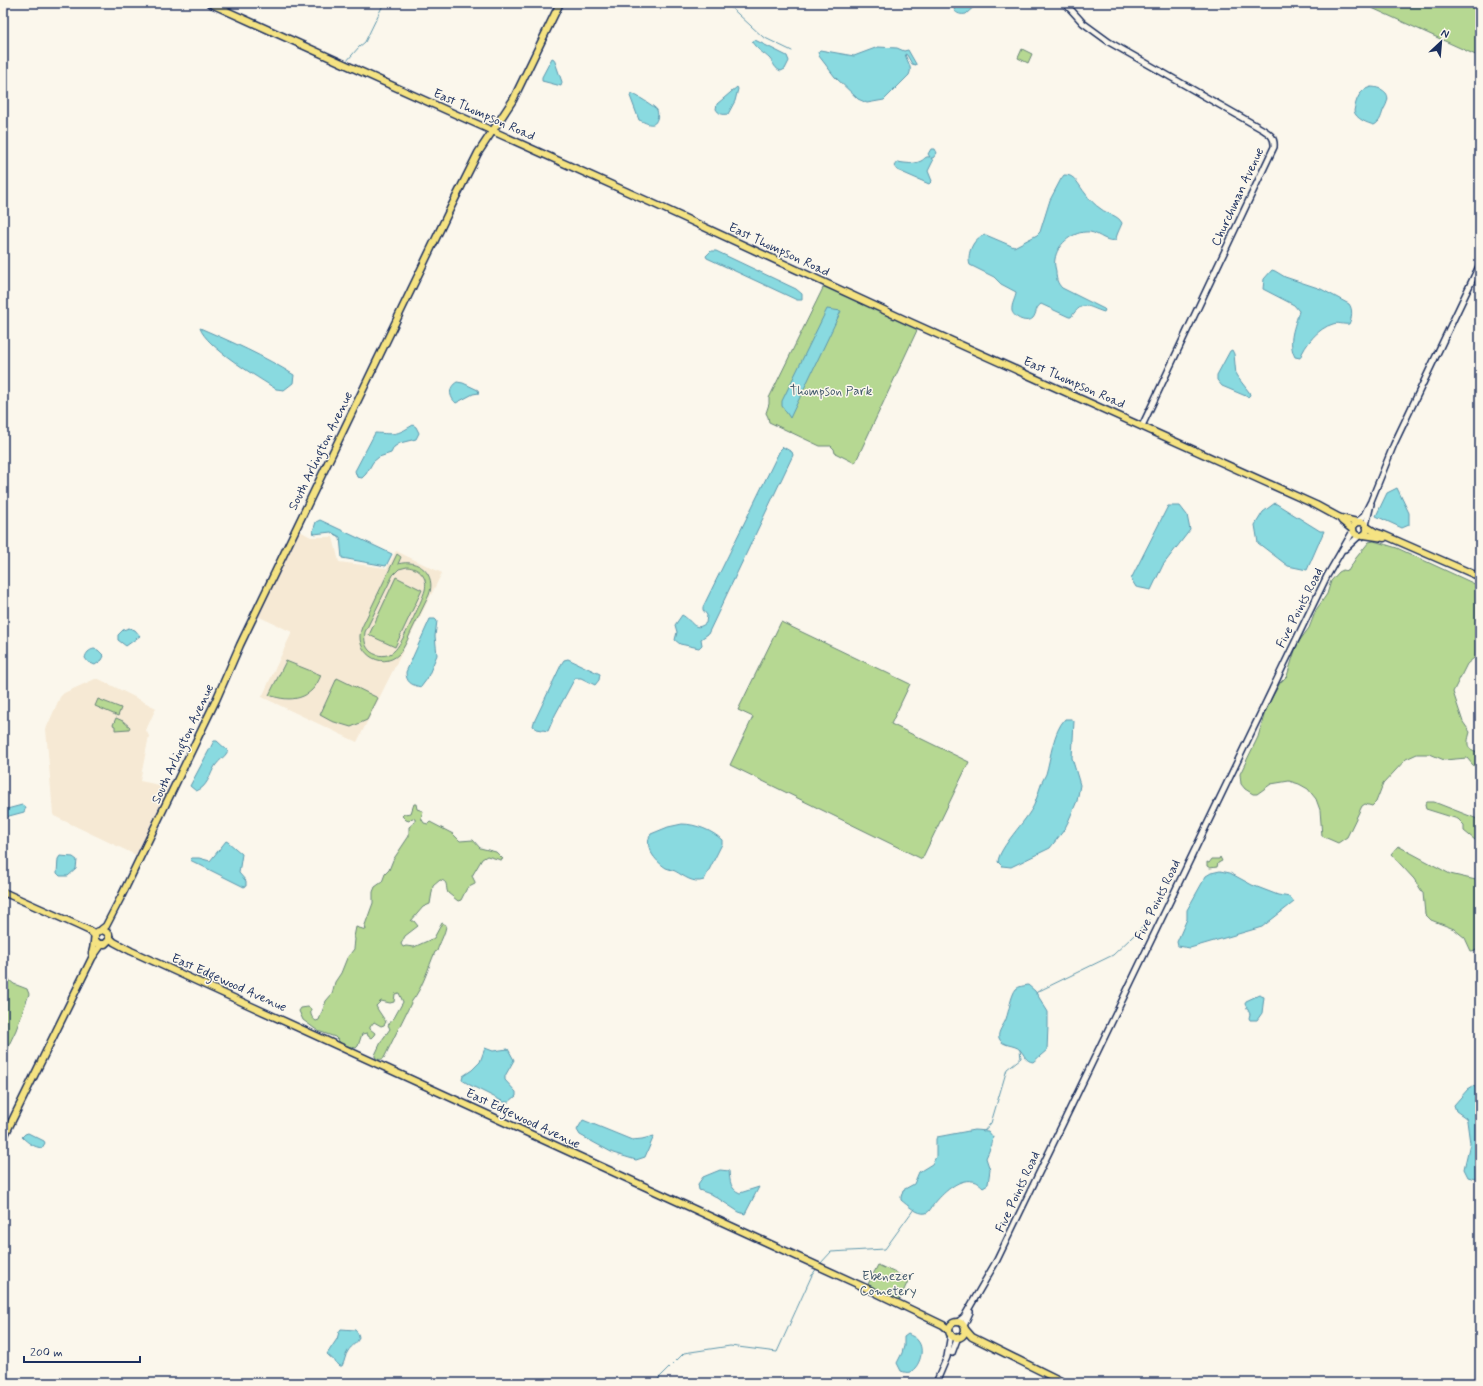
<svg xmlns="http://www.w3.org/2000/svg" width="1483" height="1386" viewBox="0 0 1483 1386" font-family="Mynerve,sans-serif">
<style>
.built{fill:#f6e9d4}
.green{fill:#b6d892;stroke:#688478;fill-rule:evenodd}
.water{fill:#89dae0;stroke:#5d96ac}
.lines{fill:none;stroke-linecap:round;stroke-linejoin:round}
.stream{stroke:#5d96ac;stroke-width:1}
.minor-casing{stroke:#1b2f5e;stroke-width:8}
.major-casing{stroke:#1b2f5e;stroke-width:9}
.minor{stroke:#fbf7ec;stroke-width:5}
.major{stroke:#f5e382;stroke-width:6}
.labels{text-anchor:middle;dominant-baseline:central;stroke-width:3;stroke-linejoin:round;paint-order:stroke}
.street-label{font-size:13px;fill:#1b2f5e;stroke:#fbf7ec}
.park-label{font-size:13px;fill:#42596b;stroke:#fbf7ec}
</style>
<rect width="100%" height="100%" fill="#fbf7ec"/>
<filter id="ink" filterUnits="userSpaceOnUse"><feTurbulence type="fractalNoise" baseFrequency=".025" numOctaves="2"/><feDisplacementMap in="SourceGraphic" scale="8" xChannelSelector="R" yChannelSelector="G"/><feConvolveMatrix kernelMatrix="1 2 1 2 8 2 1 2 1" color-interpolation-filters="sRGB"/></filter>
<g filter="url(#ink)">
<g class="built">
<polygon points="296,529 311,537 333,537 339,562 387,568 396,551 442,573 357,742 262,697 292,632 255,615"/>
<polygon points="95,679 99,679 156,708 146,730 149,736 140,781 174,788 140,857 54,816 53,814 46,729 60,697 64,693"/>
</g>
<g class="green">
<polygon points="1361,3 1480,3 1480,57"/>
<polygon points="1022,49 1032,54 1028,63 1018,58"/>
<polygon points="825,284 919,326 855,463 835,453 834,449 831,446 820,446 769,422 768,417 766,413 769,404 769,398"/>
<path d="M1374,541L1397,548L1477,585H1480V656L1474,658L1467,664L1453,692L1463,722L1470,732C1467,743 1465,750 1480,752V769L1473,765L1467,758L1444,760L1430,754H1417L1406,759L1383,784L1376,802L1372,806L1365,804L1362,806L1347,837L1338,843L1322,836L1320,810L1316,799L1308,789L1299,784L1289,781L1271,784L1257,794H1253L1245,789L1241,784L1240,774L1258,737L1266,708L1280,683L1287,676L1297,644L1309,628L1316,610L1327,594L1331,581L1339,572L1343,570L1348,571L1356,558L1369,542Z"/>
<path d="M397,554L401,557L398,564C418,558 437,574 429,595C423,608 416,621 410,634C407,641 404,648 399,654C381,672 352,651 362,627ZM407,567C420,568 428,578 425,590C422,601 401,646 394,651C388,657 378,657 371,652C365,647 364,640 365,632L393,575L399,569Z"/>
<polygon points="396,577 422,590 395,647 369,635"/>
<polygon points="781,622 910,684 891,724 969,762 922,859 730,765 753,717 738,710"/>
<path d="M286,661L321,675C312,700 291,703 269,695Z"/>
<polygon points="337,678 378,698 367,720 351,727 331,721 320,715"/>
<polygon points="98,699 121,708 118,716 95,706"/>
<polygon points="116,718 123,721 130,727 129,729 115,730 115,726 113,725"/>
<polygon points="1427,802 1434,802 1480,820 1480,844 1464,831 1464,825 1458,819 1426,809 1425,805"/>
<path d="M414,804H416L417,809L423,811L421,818L424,823L428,824L430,822L453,834L460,841L473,840L480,848L496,852L503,859L501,860L487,856L482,859L472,876L475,882V884L467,888L461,900L458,901L448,893C445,887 449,881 440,880L433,886L430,904L423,907L411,921H414L418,926L405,936L401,944L403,947L406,946L414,947L434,938L442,923L446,925C446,932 439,944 437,951L435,952C428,968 423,987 412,1001L384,1058C381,1060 378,1060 375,1057V1055L382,1040L390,1029L388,1025L394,1018L403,1002L399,993L395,994L394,1002L390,1003L381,1001L376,1006L378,1010L386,1022L384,1025L381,1026L374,1022L370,1027V1029L375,1033L374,1035L371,1038L368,1036L367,1033L362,1034L358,1046L356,1048L343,1045L335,1037L318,1031L303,1020L299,1011L301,1008L308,1007L311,1009C310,1015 312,1018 316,1021L319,1020L326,1001L332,994L335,982L341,973L347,958L354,949L355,939L354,937L356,927L366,930L365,925L373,903V892L375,887L382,882L385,874L389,870L393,860L409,836V827L415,822V819L412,818L409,821L406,820L402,816L404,814L411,813Z"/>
<polygon points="1398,846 1450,874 1480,881 1480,947 1478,950 1471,951 1465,938 1454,929 1431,920 1425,914 1423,893 1414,879 1391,854"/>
<polygon points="1220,857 1222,861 1218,863 1217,867 1210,868 1207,866 1207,862 1209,863 1212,859 1219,859"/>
<polygon points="3,962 7,969 9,980 14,984 27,989 29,994 16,1030 6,1051 3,1052"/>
<polygon points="878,1265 909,1279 898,1303 866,1288"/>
</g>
<g class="water">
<path d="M957,3H978L966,14C961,15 957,14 954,10Z"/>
<path d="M755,40L787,56L789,61L785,69L781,71C775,69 774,64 770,59C764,53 756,49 752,42Z"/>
<path d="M878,47L897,48L904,51L908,50L916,64V65L912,64L907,55L905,54C907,62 913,67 909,75L884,100L867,103L858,99L835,77L819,56L818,52L820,50L854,56Z"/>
<polygon points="552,58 554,59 562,82 561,86 542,81 542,77"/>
<path d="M737,87L738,89L735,101L728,114C722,115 719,114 716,109L717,104Z"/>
<path d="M1371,87C1379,87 1391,92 1387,102C1386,106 1384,108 1383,111C1381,117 1380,122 1374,125C1367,123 1356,119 1354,111C1356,100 1359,90 1371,87Z"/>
<path d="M631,93C634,94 656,107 657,110C658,113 658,116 657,119C654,129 645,122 639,120L630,96Z"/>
<path d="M931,149H935L937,153L933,158H931L933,161L928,171L932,181L929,184L897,170L894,166L897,162C905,163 913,165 921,161C925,159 925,156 930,157L928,154Z"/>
<path d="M1064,175C1075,174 1079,186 1085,193C1089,199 1095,205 1101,209C1107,214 1118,215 1122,223C1120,229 1116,235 1116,240C1104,243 1097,230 1085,232C1071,233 1057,245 1055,259C1054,263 1055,267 1056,271C1056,278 1057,283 1062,288L1104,309L1105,310L1104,312C1087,307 1084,299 1071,317H1069L1041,304C1035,308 1037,313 1033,318C1027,324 1014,318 1012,311C1011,304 1016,298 1016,292L1001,284L994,277L970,265C966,254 974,236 986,235L1014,247L1037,235L1040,232L1050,200L1061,179Z"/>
<polygon points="711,251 716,251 796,289 802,294 802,300 797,300 707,258 706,256"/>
<path d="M1272,270L1275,271L1285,277L1321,289L1349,304C1353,309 1352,318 1349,324C1343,325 1338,322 1333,324C1318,328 1305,345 1300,358L1295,357C1287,342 1295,326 1299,311L1294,305L1263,289L1264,279Z"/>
<polygon points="827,309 841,311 790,418 782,406 782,401"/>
<path d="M200,328C232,342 264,356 294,375L293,383L284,390L276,389C259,378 206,347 200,328Z"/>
<polygon points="1232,350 1234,354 1236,375 1249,392 1250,395 1248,397 1222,386 1217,380 1217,375 1230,351"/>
<path d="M457,382L463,383L478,390L479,393L473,394L456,403C449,397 448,387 457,382Z"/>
<path d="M413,425L416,427L419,433L416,439L400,443L394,447L391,453L379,457L373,462L366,474L362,478L357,477L355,471L375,433C395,434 395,436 413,425Z"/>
<path d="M783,447L792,452L793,455L708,634L701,639L702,645L699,648L680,644L675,640L677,632L675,625L682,615C692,620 694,633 706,623L707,615L703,610V607L780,450Z"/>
<polygon points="1397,488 1409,513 1409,525 1402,528 1376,516 1387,493"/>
<polygon points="1275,503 1320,531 1324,531 1307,570 1288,566 1258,543 1255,525 1263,512"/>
<polygon points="1168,506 1180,506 1187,515 1190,530 1163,565 1151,590 1136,587 1131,579"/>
<polygon points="320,520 392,554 386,566 342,558 340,537 331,532 314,534 313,531 316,522"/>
<path d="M430,619H435L437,621L435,636L437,655L427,679L421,687C411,685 406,682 406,672Z"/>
<polygon points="129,628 135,630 140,636 126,646 118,640 118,635 123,630"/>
<path d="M94,649L98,650L104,656L102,660L95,665L88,662L85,658C86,653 89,650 94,649Z"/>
<polygon points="568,659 600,674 599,680 595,685 581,678 575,678 555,715 548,731 537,729 533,726 534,722 562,663 564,660"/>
<path d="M1065,719H1071L1074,721L1072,758L1080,785L1077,801L1068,822L1064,830L1050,848L1011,867L1002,866L998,862C999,847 1026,822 1034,805C1037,798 1039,790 1042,782C1043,779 1045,777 1046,774C1051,757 1053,732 1065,719Z"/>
<path d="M214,741H217L228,751C225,757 219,760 215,766C210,774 207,788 196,791L190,786Z"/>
<polygon points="22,805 26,807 24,812 9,816 3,821 3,808 7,809"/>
<path d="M682,824C696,824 713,831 722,840V844L704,880C693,884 684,876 675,871C672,870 669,869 666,868C655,861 643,846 651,834L668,827Z"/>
<polygon points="226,841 228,842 242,854 239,873 246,881 246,886 244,887 190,860 192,858 199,858 210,861"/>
<polygon points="60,856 73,857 77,860 76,869 68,876 60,876 57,873 58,859"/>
<polygon points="1220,871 1230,873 1252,885 1278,895 1290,897 1294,902 1262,927 1190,948 1178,946 1177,942 1187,919 1187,910 1206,876 1211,873"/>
<path d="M1028,985L1035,991L1048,1012V1026L1047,1050L1033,1062C1025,1061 1025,1055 1020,1050C1015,1044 1002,1047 999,1038C997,1032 1004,1025 1006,1019C1009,1011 1011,995 1016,989C1019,986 1024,986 1028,985Z"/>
<polygon points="1259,995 1264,997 1262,1013 1257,1020 1250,1020 1249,1018 1250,1014 1245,1004 1246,1001"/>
<polygon points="485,1048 493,1051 508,1049 514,1060 505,1076 505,1080 516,1092 516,1096 509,1102 504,1102 470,1085 462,1080 463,1076 472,1070 480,1062"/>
<polygon points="1473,1086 1480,1089 1480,1177 1475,1179 1468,1177 1464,1169 1470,1143 1467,1121 1466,1118 1456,1111 1454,1105 1468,1089"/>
<polygon points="583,1120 632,1140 642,1139 654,1136 645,1157 636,1160 613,1153 580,1135 577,1130"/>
<path d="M974,1130L988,1131L993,1137L992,1144L986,1158L990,1170L988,1184L983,1187C980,1184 976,1181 972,1181C958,1178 942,1194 934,1204C931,1207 930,1212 926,1213C918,1215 907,1205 901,1200V1197L903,1190L914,1184L919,1172L932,1164L936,1157V1139L937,1137Z"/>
<path d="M28,1133L44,1141L45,1143L42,1148C34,1147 28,1143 22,1137L25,1134Z"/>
<path d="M720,1170L729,1171C730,1181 730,1189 740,1193L759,1187L745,1214L739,1212L713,1195L699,1190L698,1184L703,1177Z"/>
<path d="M341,1329L355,1330C365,1340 353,1343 348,1351C345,1355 345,1361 342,1366H340L327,1354L337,1339L339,1332Z"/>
<path d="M908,1334C911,1336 916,1337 918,1341C925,1349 920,1367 910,1372C907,1373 904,1372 901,1371L897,1363L902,1353L904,1346V1337Z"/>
</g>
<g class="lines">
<g class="stream">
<polyline points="726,3 763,37 792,51"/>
<polyline points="346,62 359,47 365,42 384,3"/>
<polyline points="1036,994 1037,992 1113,955 1150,920"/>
<polyline points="984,1131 991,1123 1007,1069 1021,1058 1020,1050"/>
<polyline points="820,1264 831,1252 885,1249 914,1209"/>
<polyline points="640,1383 657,1380 684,1353 730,1346 777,1352 812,1275 817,1268"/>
</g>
<g class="minor-casing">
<g id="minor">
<path d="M1065,3L1083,23L1109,42L1262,129C1270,134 1275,137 1274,147L1142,426"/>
<polyline points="1358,521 1363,517 1371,501 1394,444 1480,264"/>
<polyline points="1366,525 1371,504"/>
<polyline points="1345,549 1359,536"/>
<polyline points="958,1322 964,1317 997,1260 1307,617 1327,576 1353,531"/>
<polyline points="964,1326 970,1312"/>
<polyline points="952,1353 958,1337"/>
<polyline points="936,1383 947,1357 951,1334"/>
</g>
</g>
<g class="major-casing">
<g id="major">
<polyline points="209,3 652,203 910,322 1316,505 1340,518 1357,522"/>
<polyline points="1340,518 1342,521 1353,530"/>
<circle cx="1360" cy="529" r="7"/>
<polyline points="1367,527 1375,532 1384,535 1480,577"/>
<polyline points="1364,535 1384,538"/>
<polyline points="3,892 77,925 90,931 95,936"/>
<polyline points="102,929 106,926 121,897 216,700 240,645 451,207 478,153 513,100 560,3"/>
<polyline points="109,937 114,942 131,951 866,1288 943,1325 949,1330"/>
<path d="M92,953C95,945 93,938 96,932L103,930L109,934V940L105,944H99L95,940"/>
<polyline points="3,1139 92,958 102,944"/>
<circle cx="957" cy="1330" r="8"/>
<polyline points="965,1329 972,1337 1065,1383"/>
</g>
</g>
<use href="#minor" class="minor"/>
<use href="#major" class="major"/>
</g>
</g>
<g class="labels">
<g class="street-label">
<text transform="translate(484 115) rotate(24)">East Thompson Road</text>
<text transform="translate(1238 197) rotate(-65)">Churchman Avenue</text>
<text transform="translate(779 250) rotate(25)">East Thompson Road</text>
<text transform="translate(1074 383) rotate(24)">East Thompson Road</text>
<text transform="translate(321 451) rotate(-64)">South Arlington Avenue</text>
<text transform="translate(1300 608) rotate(-63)">Five Points Road</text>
<text transform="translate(183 744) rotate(-65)">South Arlington Avenue</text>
<text transform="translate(1158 900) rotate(-64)">Five Points Road</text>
<text transform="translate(229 983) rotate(24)">East Edgewood Avenue</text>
<text transform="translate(523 1119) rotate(25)">East Edgewood Avenue</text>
<text transform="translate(1018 1192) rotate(-65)">Five Points Road</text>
</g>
<g class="park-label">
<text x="831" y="391">Thompson Park</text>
<text x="888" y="1276">Ebenezer<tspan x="888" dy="15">Cometery</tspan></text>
</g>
</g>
<rect width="1483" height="1386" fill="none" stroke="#fbf7ec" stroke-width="16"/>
<rect x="8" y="8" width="1467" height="1370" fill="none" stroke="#1b2f5e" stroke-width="1.5" filter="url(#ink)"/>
<g transform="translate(1441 42) rotate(26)" stroke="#fbf7ec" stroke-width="3" paint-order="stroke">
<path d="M0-3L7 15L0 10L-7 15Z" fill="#1b2f5e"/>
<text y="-6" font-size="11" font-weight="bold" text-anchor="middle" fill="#1b2f5e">N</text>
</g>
<path d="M24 1356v6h116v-6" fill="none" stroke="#1b2f5e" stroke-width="2"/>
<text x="30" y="1356" font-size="12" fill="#1b2f5e" stroke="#fbf7ec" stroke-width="3" paint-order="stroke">200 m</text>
</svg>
